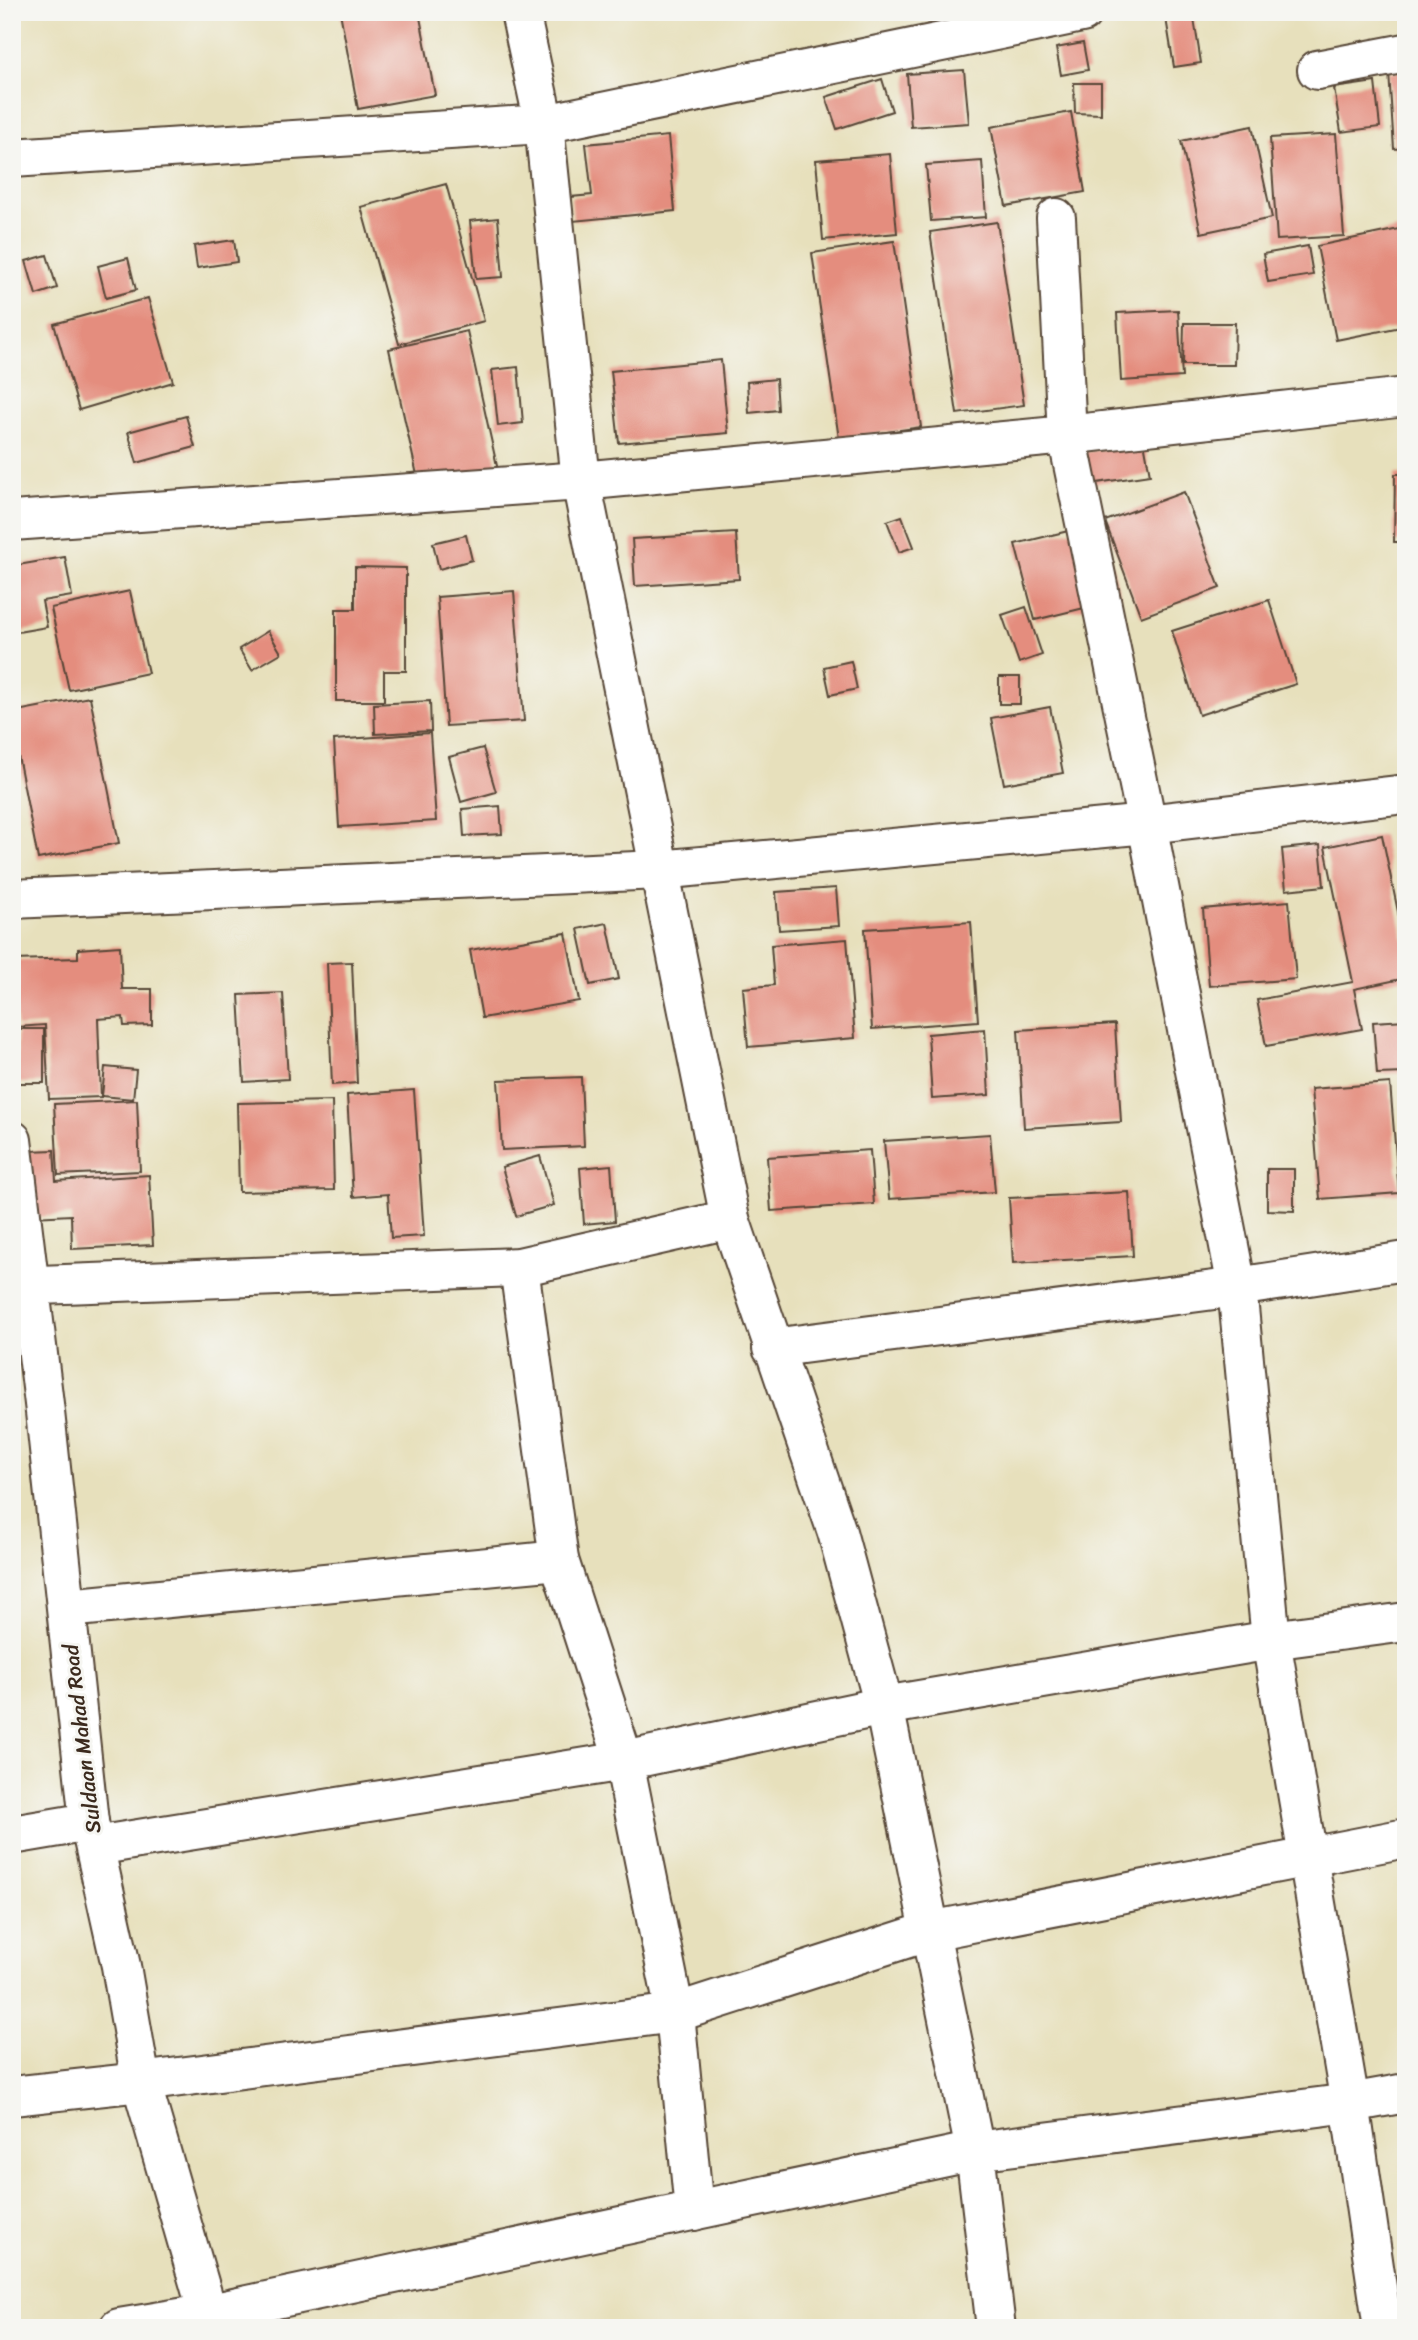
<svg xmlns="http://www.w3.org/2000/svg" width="1418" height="2340" viewBox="0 0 1418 2340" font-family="Sriracha,sans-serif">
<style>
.building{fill:#e48d7e}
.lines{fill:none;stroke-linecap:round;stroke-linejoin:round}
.minor-casing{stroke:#554536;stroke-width:42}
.minor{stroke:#fff;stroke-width:38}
.labels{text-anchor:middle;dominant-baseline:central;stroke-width:6;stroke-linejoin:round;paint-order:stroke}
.street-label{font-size:21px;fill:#3b2a1e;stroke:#f6f6f2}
</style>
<rect width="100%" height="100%" fill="#f6f6f2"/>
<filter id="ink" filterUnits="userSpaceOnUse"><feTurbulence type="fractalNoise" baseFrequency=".0143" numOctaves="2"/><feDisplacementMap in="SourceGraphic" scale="14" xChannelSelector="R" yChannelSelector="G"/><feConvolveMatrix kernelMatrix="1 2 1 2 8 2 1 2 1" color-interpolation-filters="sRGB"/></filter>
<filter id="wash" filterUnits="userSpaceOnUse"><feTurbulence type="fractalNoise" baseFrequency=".00686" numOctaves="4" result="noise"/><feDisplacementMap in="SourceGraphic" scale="28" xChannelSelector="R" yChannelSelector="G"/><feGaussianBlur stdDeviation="1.57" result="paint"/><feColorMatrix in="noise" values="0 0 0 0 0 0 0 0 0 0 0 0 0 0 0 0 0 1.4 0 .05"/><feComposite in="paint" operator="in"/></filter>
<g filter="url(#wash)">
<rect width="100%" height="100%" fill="#e7e0bc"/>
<g id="blocks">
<g class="building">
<polygon points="340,12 419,12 435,95 358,109"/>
<polygon points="1165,12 1193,12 1201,63 1174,67"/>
<polygon points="1258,12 1292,12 1292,14 1259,18"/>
<polygon points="1083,43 1088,70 1061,75 1056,48"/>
<polygon points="964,70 969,123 911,127 907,74"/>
<polygon points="1406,71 1406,148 1394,149 1389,72"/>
<polygon points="882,79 892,111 837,129 826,97"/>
<polygon points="1375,82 1380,127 1341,132 1334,88"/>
<polygon points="1074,83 1101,83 1101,114 1075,113"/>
<polygon points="1071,112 1085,192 1006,206 991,127"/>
<polygon points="1252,126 1272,218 1201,233 1181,141"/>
<polygon points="1336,134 1344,236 1277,240 1270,138"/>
<polygon points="668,136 675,211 573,221 571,197 592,195 586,144"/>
<polygon points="890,154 897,233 823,240 816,160"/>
<polygon points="982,161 986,217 931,221 926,165"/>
<polygon points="446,184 484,321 399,344 361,207"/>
<polygon points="498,218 503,277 476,279 470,221"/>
<polygon points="997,222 1024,405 957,414 930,232"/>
<polygon points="1404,228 1406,326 1336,340 1317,246"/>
<polygon points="234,240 237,262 197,268 194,246"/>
<polygon points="894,241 921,427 839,439 812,253"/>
<polygon points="1308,246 1313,275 1268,282 1263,254"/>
<polygon points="47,255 57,288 36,295 26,261"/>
<polygon points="128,258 136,290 106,298 98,266"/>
<polygon points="148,298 173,382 79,410 54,324"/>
<polygon points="1178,310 1182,377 1121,381 1117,313"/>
<polygon points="1184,323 1235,323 1234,365 1183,365"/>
<polygon points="467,331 499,475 421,493 389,349"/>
<polygon points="721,360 728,433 619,443 611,371"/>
<polygon points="518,367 523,423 498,426 492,370"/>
<polygon points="776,379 778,410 749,413 747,382"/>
<polygon points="186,416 195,447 137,463 128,432"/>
<polygon points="1144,442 1150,475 1090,484 1085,452"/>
<polygon points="1395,474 1406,474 1406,542 1394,542"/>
<polygon points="1184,492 1220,588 1141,617 1105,521"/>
<polygon points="902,516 914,547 899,552 887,521"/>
<polygon points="1101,523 1121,599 1035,620 1015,544"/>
<polygon points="736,533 739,579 635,586 632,539"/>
<polygon points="466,535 472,560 439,569 433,543"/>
<polygon points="65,557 72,596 42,601 47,627 12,633 12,566"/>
<polygon points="355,567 406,568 406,671 384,671 384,701 336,701 336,609 355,609"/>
<polygon points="130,591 148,673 69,690 51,608"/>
<polygon points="514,591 524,721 446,726 437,597"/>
<polygon points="1269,600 1296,684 1199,715 1172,631"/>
<polygon points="1026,607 1042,655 1019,663 1002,615"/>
<polygon points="268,631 281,653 252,670 239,649"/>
<polygon points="851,661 857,689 830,695 824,667"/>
<rect x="999" y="677" width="21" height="27"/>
<polygon points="90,697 119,843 38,859 12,725 12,712"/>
<polygon points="430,701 431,731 375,734 374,704"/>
<polygon points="1050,707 1063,773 1004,784 991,718"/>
<polygon points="430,733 436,821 339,827 334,740"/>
<polygon points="483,748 496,792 461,802 449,757"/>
<polygon points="500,806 502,834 464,836 462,809"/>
<polygon points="1382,835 1406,950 1406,978 1354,989 1362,1029 1266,1046 1257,1000 1353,982 1325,847"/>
<polygon points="1320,845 1324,886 1286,890 1282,849"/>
<polygon points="836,888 839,926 779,930 776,892"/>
<polygon points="1289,901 1296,979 1209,986 1203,909"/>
<polygon points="971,922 978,1021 872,1029 865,929"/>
<polygon points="607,923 619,979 590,985 578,929"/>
<polygon points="566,933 579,1001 482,1018 470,950"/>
<polygon points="847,939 855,1038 748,1047 743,988 774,985 771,945"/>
<polygon points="120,946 122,989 152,989 152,1025 124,1026 123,1017 98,1019 101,1097 49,1099 45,1025 17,1027 14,960 78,958 78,949"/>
<polygon points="352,962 357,1083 332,1085 327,963"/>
<polygon points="283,993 288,1079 244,1082 239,995"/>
<polygon points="1406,1020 1406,1073 1377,1074 1373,1022"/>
<polygon points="1115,1024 1121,1122 1024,1128 1018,1030"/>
<rect x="17" y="1029" width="27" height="54"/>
<polygon points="985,1029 989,1095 932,1099 928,1034"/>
<polygon points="105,1067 136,1070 133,1099 102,1096"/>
<polygon points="581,1077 584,1146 502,1150 498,1080"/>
<polygon points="1390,1083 1399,1193 1320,1199 1311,1089"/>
<polygon points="414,1090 424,1236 391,1238 388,1194 353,1197 347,1095"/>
<polygon points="137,1100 140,1171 58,1175 54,1104"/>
<polygon points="332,1101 334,1190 239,1192 237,1103"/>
<polygon points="990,1134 995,1192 889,1199 884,1141"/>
<polygon points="54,1150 56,1181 149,1175 153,1245 72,1249 71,1215 33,1217 29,1151"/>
<polygon points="870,1150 874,1204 771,1211 767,1157"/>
<polygon points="540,1156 554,1205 516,1216 502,1167"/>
<polygon points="611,1165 615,1221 584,1224 580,1168"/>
<polygon points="1267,1169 1294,1169 1294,1211 1267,1210"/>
<polygon points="1129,1192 1133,1256 1013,1263 1009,1198"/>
</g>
</g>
</g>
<g filter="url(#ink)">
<use href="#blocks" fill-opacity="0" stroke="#554536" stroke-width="2"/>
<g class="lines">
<g class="minor-casing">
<g id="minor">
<polyline points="520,12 544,124 581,481 730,1219 837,1532 884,1706 975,2151 996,2328"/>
<polyline points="1317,70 1406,53"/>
<polyline points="12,158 544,124 1082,13"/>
<polyline points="1056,218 1067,435 1147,824 1237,1287 1271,1640 1350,2103 1383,2328"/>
<polyline points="12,521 581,481 1067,435 1406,397"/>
<polyline points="12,899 659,870 1147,824 1406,794"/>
<polyline points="12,1140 45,1412 89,1822 121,1966 141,2082 212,2328"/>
<polyline points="519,1267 559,1560 624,1761 675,2013 694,2211"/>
<polyline points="12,1286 519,1267 730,1219"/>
<polyline points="772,1348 1237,1287 1406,1261"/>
<polyline points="67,1608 559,1560"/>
<polyline points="12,1835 89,1822"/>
<polyline points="95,1846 624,1761 884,1706 1271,1640 1406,1622"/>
<polyline points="12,2096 141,2082 675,2013 930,1931 1406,1838"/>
<polyline points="119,2328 210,2313 975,2151 1350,2103 1406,2093"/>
</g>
</g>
<use href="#minor" class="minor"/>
</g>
</g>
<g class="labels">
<g class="street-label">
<text transform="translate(82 1739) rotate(-97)">Suldaan Mahad Road</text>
</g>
</g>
<rect width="1418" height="2340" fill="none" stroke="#f6f6f2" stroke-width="42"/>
</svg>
